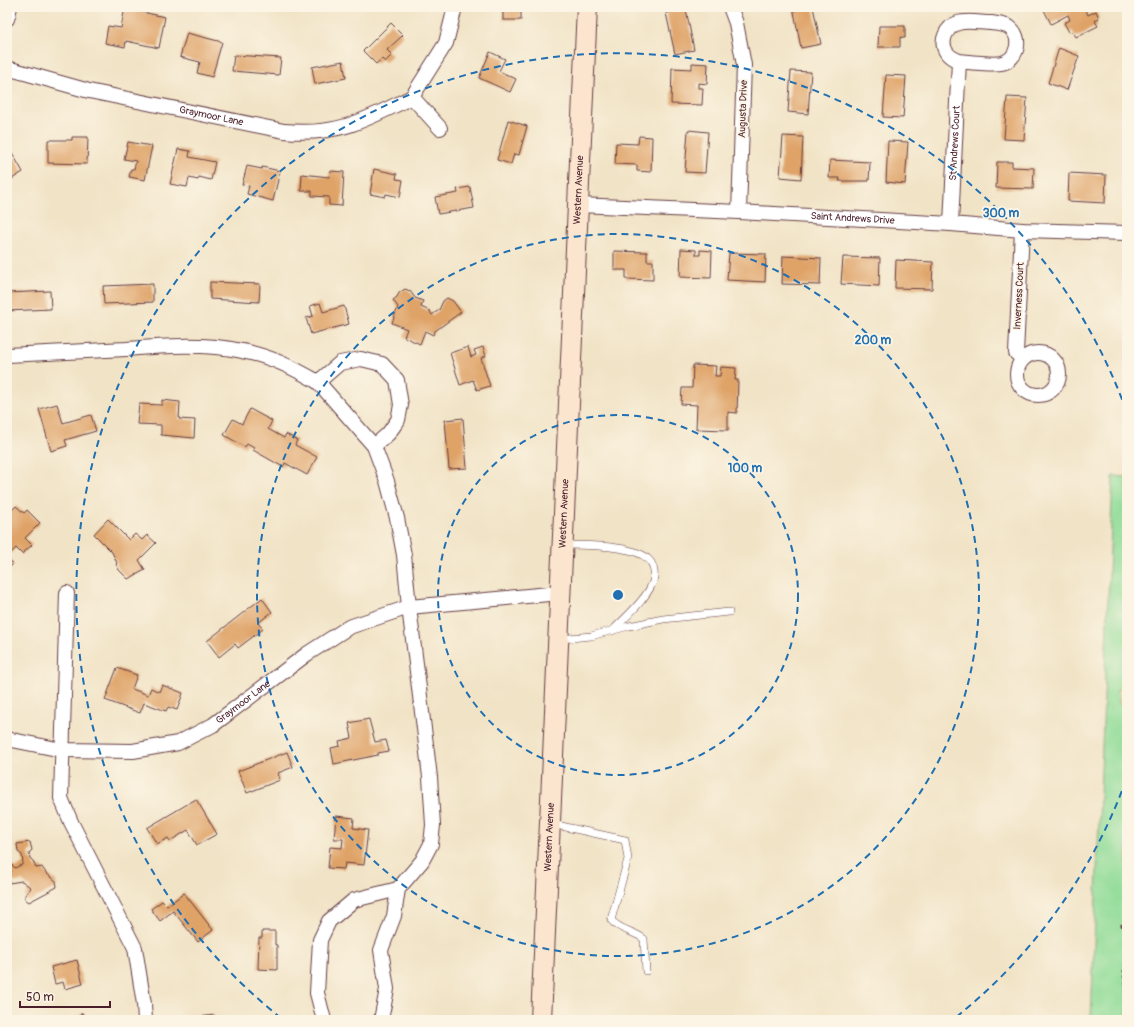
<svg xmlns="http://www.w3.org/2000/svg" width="1134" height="1027" viewBox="0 0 1134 1027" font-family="Pangolin,sans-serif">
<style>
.green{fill:#91dc98;stroke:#6e7e62}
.sand{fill:#eeda9e;stroke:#9c7c64}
.building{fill:#dfa368}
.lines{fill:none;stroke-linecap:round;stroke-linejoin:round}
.service-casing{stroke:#633c42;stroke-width:8}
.minor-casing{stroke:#633c42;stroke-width:16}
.secondary-casing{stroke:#633c42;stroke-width:22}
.path{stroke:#633c42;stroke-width:2;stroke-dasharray:3 3;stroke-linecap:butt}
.service{stroke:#fff;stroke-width:7}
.minor{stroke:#fff;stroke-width:14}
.secondary{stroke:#fbe5cf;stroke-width:20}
.ring{fill:none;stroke:#1f6fb2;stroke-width:2;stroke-dasharray:7 5}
.labels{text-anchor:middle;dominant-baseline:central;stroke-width:3.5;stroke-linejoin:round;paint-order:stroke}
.street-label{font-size:10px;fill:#4a1f2b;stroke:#fcf5e5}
.centre{fill:#1f6fb2;stroke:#fcf5e5;stroke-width:2}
.ring-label{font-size:12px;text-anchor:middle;font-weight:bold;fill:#1f6fb2;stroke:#fcf5e5;stroke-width:3.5;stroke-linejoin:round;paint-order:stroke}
</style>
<rect width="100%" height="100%" fill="#fcf5e5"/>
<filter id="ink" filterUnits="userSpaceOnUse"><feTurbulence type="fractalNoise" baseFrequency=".025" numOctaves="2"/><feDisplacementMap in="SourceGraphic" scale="8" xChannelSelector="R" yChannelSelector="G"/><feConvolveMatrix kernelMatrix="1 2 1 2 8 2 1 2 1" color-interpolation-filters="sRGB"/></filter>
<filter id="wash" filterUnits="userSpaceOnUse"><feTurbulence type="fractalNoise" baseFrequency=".012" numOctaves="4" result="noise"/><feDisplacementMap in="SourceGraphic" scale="16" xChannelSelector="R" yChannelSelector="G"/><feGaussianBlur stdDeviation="0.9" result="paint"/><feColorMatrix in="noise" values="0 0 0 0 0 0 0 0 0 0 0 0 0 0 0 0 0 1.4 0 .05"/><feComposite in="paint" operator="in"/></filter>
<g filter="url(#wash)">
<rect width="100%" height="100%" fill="#f1e3c6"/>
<polygon class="green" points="1113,476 1127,477 1127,1020 1091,1020"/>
<polygon class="sand" points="1127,674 1127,702 1125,705 1123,706 1119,704 1119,695 1117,692 1117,690 1122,687 1124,676"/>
<g id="blocks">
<g class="building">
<polygon points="125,7 143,9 142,12 165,17 159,48 126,41 125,47 105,43 108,26 121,28"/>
<rect x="503" y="7" width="18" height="13"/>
<polygon points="793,7 813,7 821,44 801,48"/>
<polygon points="1050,7 1084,7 1088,15 1096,11 1099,18 1095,21 1098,26 1076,37 1072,31 1069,32 1064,23 1070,20 1068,15 1051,24 1044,10"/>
<polygon points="686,9 694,50 675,54 666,13"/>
<polygon points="391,23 403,35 387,50 392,55 385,62 382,59 376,64 363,51"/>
<polygon points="879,26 905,26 905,38 900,37 900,47 878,47"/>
<polygon points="187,33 222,42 212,77 197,73 200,62 180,57"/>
<polygon points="1059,48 1079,56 1067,90 1048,83"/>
<polygon points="490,52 505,59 499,71 516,79 510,92 479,78"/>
<polygon points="234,55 281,58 279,75 232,71"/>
<polygon points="343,61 346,78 315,84 312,67"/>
<polygon points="692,63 708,64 707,84 698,83 698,88 703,88 702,105 671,104 672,68 692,69"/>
<polygon points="791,71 811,72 808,114 788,112"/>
<polygon points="886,75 906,76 903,118 883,117"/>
<polygon points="1007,97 1027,98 1024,140 1004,139"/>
<polygon points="508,120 527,126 519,155 514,154 511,164 497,160"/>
<polygon points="688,130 708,132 705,173 685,172"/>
<polygon points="639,136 652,137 651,172 637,171 637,165 615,164 616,143 638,144"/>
<polygon points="783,136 803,137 801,179 780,177"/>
<polygon points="72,137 88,137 87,164 48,163 48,140 72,140"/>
<polygon points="888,141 908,142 905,184 886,182"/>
<polygon points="128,142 152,146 145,180 129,177 131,169 134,169 136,161 124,159"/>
<polygon points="7,144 23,172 7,182"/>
<polygon points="178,149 190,151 189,157 215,162 211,180 199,177 198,180 189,178 187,187 170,184"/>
<polygon points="830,160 870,162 869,181 839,181 840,178 829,178"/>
<polygon points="997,162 1012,162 1012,167 1034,168 1033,189 996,188"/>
<polygon points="247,166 262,169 262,167 280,171 273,201 247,194 249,186 242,185"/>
<polygon points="374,169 397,174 396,179 403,180 400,197 386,194 385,197 370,194"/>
<polygon points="330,171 344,172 342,206 329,205 329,197 312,196 312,191 301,191 302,174 329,177"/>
<polygon points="1069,173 1106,175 1105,203 1068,201"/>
<polygon points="470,187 474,208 438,214 435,197 458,193 457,189"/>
<polygon points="681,249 696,250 696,255 700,255 700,250 712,251 711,278 680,277"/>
<polygon points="614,251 647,252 647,261 653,261 653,280 626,279 626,270 614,270"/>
<polygon points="729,253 766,254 765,282 727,280"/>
<polygon points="783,256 821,258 820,285 782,284"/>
<polygon points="843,257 880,258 879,286 841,284"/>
<polygon points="896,260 933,262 932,289 895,288"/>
<polygon points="210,282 260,284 259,302 210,299"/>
<polygon points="153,284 153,302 104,304 103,286"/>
<polygon points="405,289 410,291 415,298 423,301 421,307 430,311 432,315 439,310 443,301 447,298 453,301 461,312 435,331 433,335 425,331 420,344 404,337 407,329 392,323 398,307 393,300 397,297 399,293"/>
<polygon points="50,291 51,309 7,311 7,293"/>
<polygon points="320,303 323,312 344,306 349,324 311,334 306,318 313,316 310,306"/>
<polygon points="468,347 471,357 476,355 474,350 483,347 486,356 481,358 490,386 477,390 473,380 460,385 450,353"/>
<polygon points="693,365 716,366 715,376 720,376 721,367 736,368 735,380 738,380 737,413 728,412 728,430 696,429 697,405 681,404 682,388 692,388"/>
<polygon points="162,400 180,402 179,419 195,420 194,438 161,435 161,425 137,424 139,404 162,405"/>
<polygon points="57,404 63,423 91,415 96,431 65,440 67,446 51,451 39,409"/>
<polygon points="250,409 272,421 268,429 284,438 286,434 297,440 295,445 317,457 307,475 285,463 283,467 253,450 254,448 247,444 245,447 224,435 233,419 242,424"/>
<polygon points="463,418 467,468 449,469 445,420"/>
<polygon points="16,506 24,513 27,510 40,523 25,538 32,545 22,554 16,548 7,557 13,564 7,570 7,515"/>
<polygon points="108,519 129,540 135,534 142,540 147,535 156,543 139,560 145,570 128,579 119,570 116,564 117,563 112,552 94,534"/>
<polygon points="262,598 272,612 258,623 263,629 238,648 235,644 219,657 207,641"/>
<polygon points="117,668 137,675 132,689 148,695 151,688 159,692 162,685 183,693 177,710 168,707 166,711 144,703 140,713 105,700"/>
<polygon points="369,719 375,742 386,740 389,751 378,753 378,755 334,764 331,748 340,746 339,741 352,738 349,723"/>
<polygon points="287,752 293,767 278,773 280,780 247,793 238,771"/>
<polygon points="196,799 217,834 197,845 188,830 170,841 168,838 157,844 147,828"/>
<polygon points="336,816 354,818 353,828 368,830 364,865 345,863 344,869 328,868 330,847 342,848 343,839 334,839"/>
<polygon points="30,842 32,850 29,853 30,858 33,861 36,868 42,867 46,873 56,881 57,887 29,902 25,899 25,895 31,888 22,881 9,883 8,875 12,871 7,872 7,857 11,864 15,868 23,864 22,855 18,852 17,844"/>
<polygon points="184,893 213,930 198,942 173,911 160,921 151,909 162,901 167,906"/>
<polygon points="262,931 275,931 275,945 277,945 277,970 258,969 259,938 262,938"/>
<polygon points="77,960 83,984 65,989 63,982 55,984 51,967"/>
<polygon points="82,1013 90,1020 76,1020"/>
<polygon points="214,1015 215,1020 192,1020 192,1018"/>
</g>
</g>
</g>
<g filter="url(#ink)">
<use href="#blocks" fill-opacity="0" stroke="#633c42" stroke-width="1"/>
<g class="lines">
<g class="service-casing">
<g id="service">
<path d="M565,545C584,545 634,545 648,559C653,563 655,572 654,578C651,595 624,619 612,631"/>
<polyline points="560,639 591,636 629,626 663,619 729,612"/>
<path d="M552,824L625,840L628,859L611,920C619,930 634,931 644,939L646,971"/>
</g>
</g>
<g class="minor-casing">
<g id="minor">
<polyline points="730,7 736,23 744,65 739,212"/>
<polyline points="7,19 10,7"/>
<path id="s1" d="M7,68L89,91L284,131C339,136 365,120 412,97L440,128"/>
<polyline points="412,97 446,43 455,7"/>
<path id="s2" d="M578,205L739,212L951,224L1022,230L1127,233"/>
<path id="s3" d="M951,224L959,61C954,59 950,57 947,53C939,42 946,27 958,23C967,20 981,23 991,23C997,24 1003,24 1009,27C1023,37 1018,59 1002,63C993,65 969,62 959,61"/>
<polyline points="1022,230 1016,353 1023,359"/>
<circle cx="1038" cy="374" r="21"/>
<path d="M7,355C47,353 86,351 126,349C164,346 204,343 242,351C266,355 296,369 318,382L340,363L361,359L382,364L397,380L401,405L398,420L388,434L374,446"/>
<polyline points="318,382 374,446 387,481 397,518 404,555 409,607 430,777 433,825 431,844 422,861 398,889 394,916 381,950 387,989 381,1020"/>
<polyline points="67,593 61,798 71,822 135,948 144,1004 145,1020"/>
<path id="s4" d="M7,739L62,750L133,751L178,743L213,725L307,654L349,627L409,607L560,593"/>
<polyline points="324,1020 317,993 320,940 329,921 354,900 398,889"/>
</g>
</g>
<g class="secondary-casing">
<g id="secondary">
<path id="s5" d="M541,1020L587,7"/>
</g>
</g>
<g class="path">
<polyline points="1121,924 1127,937"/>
<path d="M1127,958C1122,970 1123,978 1127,990"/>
</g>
<use href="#service" class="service"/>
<use href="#minor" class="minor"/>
<use href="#secondary" class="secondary"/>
</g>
</g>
<g class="ring">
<circle cx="618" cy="595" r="180"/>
<circle cx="618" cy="595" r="361"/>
<path d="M1126 780A541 541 0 0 1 955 1018M281 1018A541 541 0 1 1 1126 410"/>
</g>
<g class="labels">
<g class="street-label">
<text transform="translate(743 109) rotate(-88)">Augusta Drive</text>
<text stroke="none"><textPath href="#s1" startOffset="210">Graymoor Lane</textPath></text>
<text stroke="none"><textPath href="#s3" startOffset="81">St Andrews Court</textPath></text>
<text stroke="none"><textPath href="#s5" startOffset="831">Western Avenue</textPath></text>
<text stroke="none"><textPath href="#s2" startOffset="275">Saint Andrews Drive</textPath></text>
<text transform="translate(1019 296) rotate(-87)">Inverness Court</text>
<text stroke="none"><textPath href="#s5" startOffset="507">Western Avenue</textPath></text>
<text stroke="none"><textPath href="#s4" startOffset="250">Graymoor Lane</textPath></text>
<text stroke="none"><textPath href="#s5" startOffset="183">Western Avenue</textPath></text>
</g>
</g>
<circle cx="618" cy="595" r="6" class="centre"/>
<g class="ring-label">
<text x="1001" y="217">300 m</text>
<text x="873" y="344">200 m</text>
<text x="745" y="472">100 m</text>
</g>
<rect width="1134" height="1027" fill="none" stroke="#fcf5e5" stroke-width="24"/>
<path d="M20 1001v6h90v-6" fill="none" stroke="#4a1f2b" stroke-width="2"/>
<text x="26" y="1001" font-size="12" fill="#4a1f2b" stroke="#fcf5e5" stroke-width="3" paint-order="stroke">50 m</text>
</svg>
